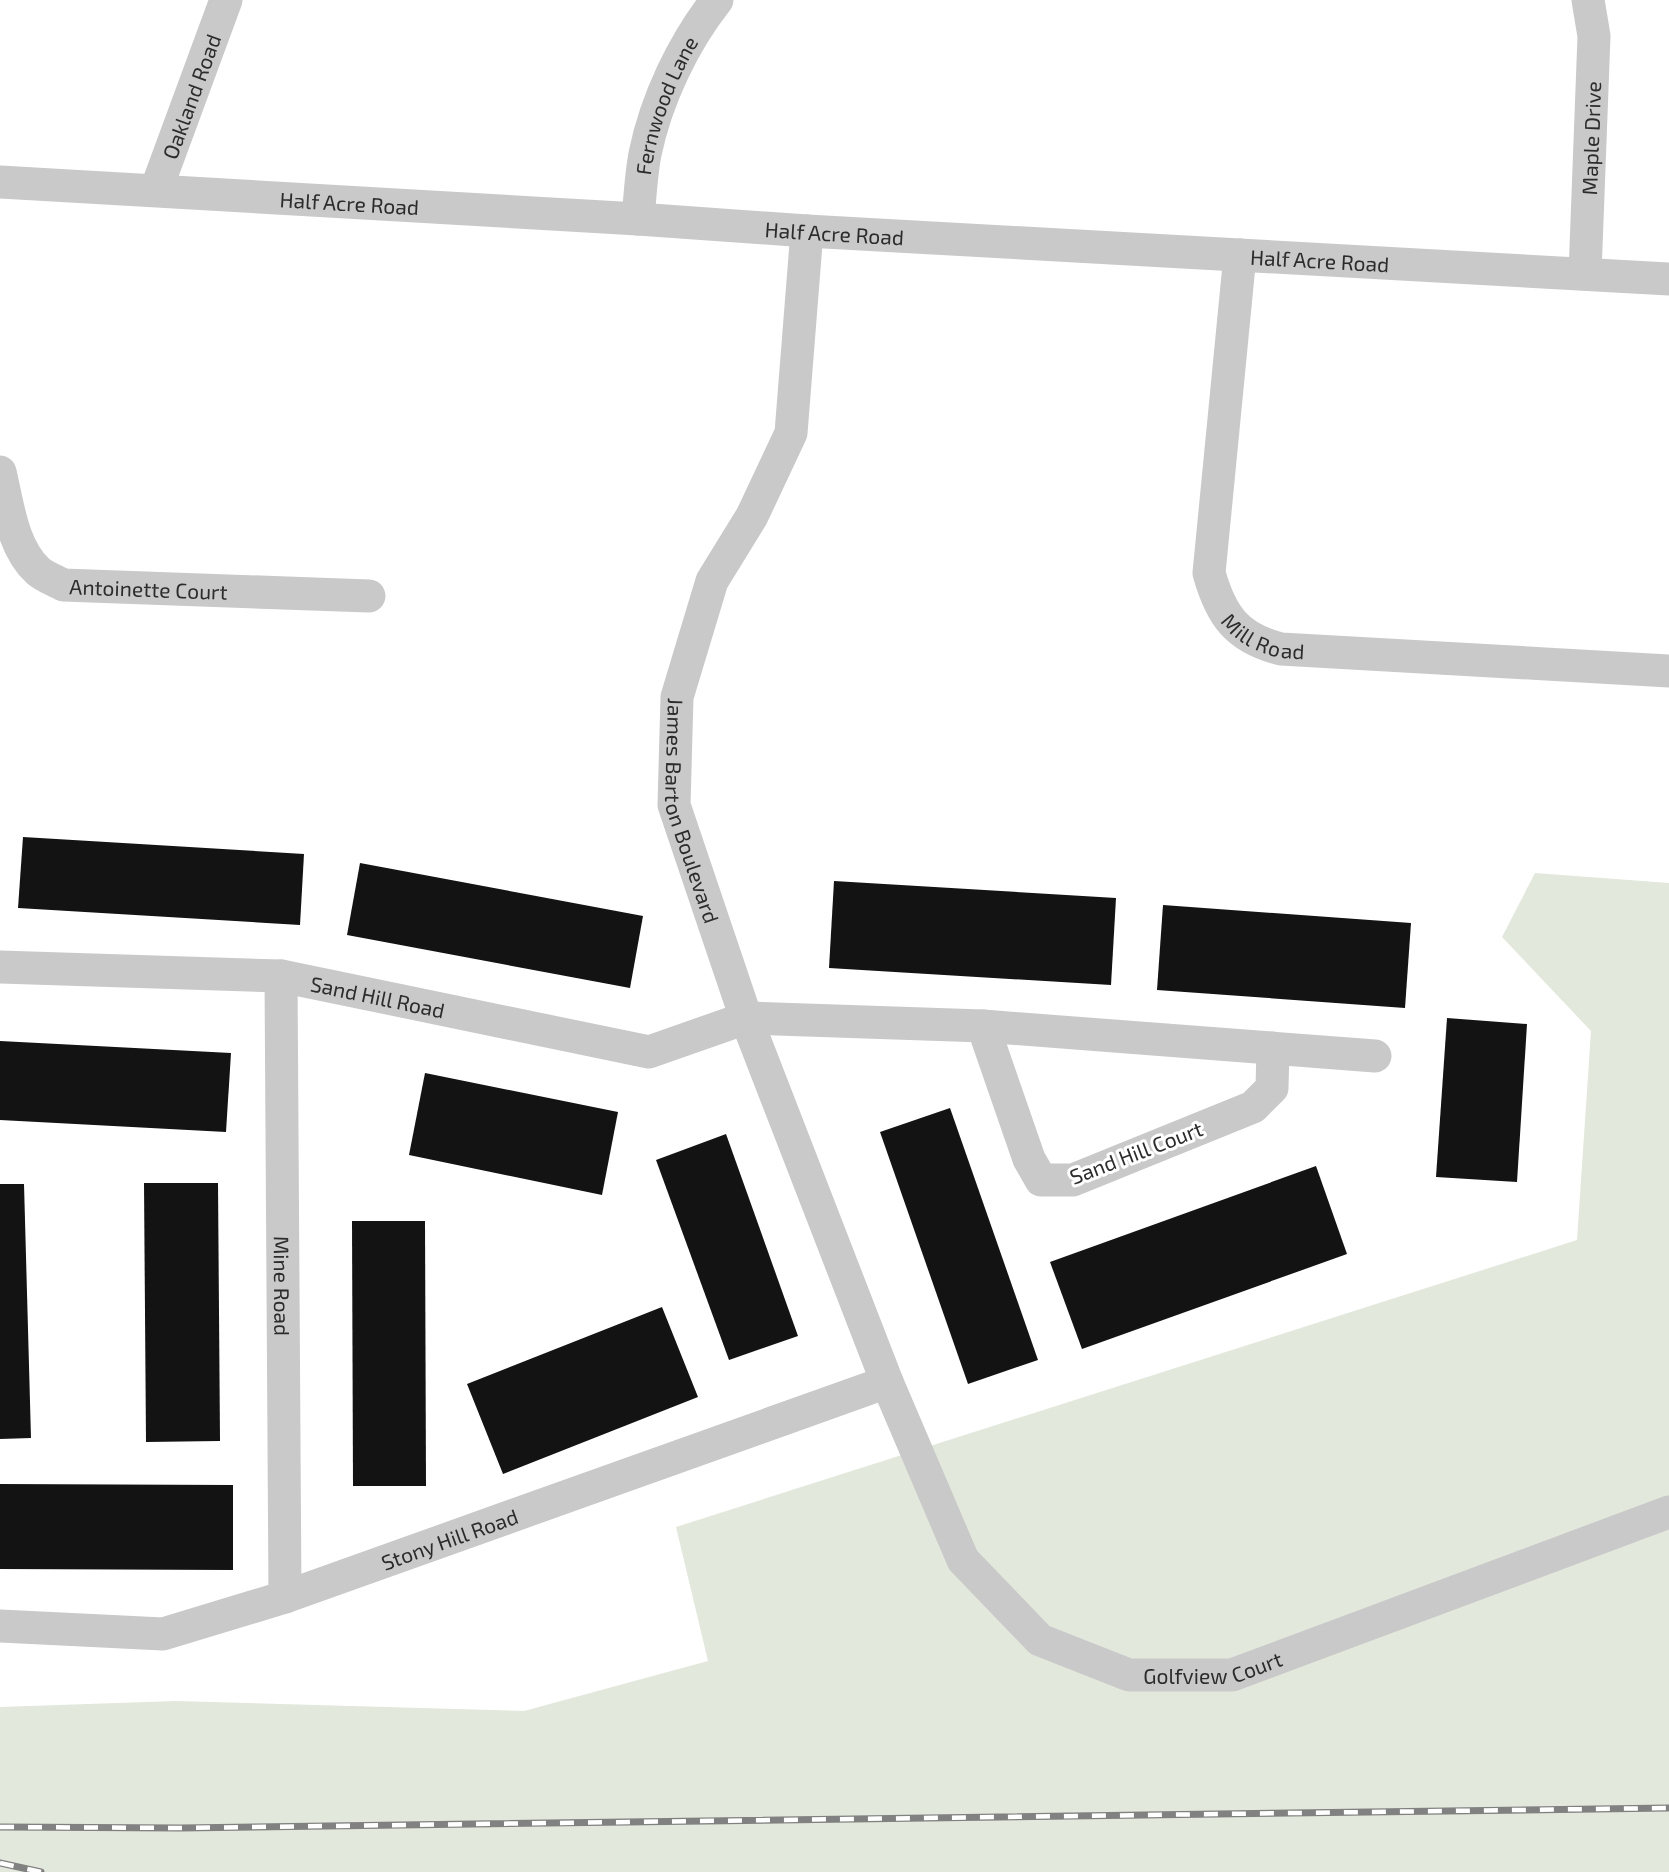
<svg xmlns="http://www.w3.org/2000/svg" width="1669" height="1872" viewBox="0 0 1669 1872" font-family="'Exo 2',sans-serif">
<style>
.green{fill:#e2e8db}
.building{fill:#131313}
.lines{fill:none;stroke-linecap:round;stroke-linejoin:round}
.minor{stroke:#c9c9c9;stroke-width:33}
.rail-casing{stroke:#818181;stroke-width:7}
.rail{stroke:#fff;stroke-width:4.5;stroke-dasharray:14;stroke-linecap:butt}
.labels{text-anchor:middle;dominant-baseline:central;stroke-width:6;stroke-linejoin:round;paint-order:stroke}
.street-label{font-size:21px;fill:#2c2c2c;stroke:#fff}
</style>
<rect width="100%" height="100%" fill="#fff"/>
<polygon class="green" points="1535,873 1669,883 1669,1872 0,1872 0,1707 176,1701 524,1711 708,1661 676,1527 1577,1240 1591,1031 1502,937"/>
<g class="building">
<polygon points="23,837 304,854 300,925 18,908"/>
<polygon points="360,863 643,916 630,988 347,935"/>
<polygon points="834,881 1116,898 1111,985 829,968"/>
<polygon points="1163,905 1411,923 1405,1008 1157,990"/>
<polygon points="1447,1018 1527,1024 1517,1182 1436,1177"/>
<polygon points="0,1041 231,1053 226,1132 0,1120"/>
<polygon points="425,1073 618,1112 602,1195 409,1155"/>
<polygon points="950,1108 1038,1360 968,1384 880,1132"/>
<polygon points="726,1134 798,1336 729,1360 656,1160"/>
<polygon points="1316,1166 1347,1254 1082,1349 1050,1262"/>
<polygon points="144,1183 218,1183 220,1441 146,1442"/>
<polygon points="0,1184 24,1184 31,1438 0,1439"/>
<polygon points="352,1221 425,1221 426,1486 353,1486"/>
<polygon points="662,1307 698,1397 503,1474 467,1384"/>
<polygon points="0,1484 233,1485 233,1570 0,1569"/>
</g>
<g class="lines">
<g class="minor">
<path id="s1" d="M0,182L638,219L807,231L1669,279"/>
<path id="s2" d="M156,190L226,0"/>
<path id="s3" d="M638,219C640,197 641,175 645,154C656,100 683,43 717,0"/>
<path id="s4" d="M807,231L791,433L752,516L712,581L677,697L674,805L746,1018L887,1382L963,1560L1040,1640L1129,1675H1232L1669,1512"/>
<path id="s5" d="M1240,255L1209,573C1221,616 1237,638 1281,649L1669,671"/>
<path id="s6" d="M1585,274L1594,36L1588,0"/>
<path id="s7" d="M0,472C8,505 12,547 38,571C45,577 56,581 63,585L369,596"/>
<path id="s8" d="M0,967L281,976L649,1052L746,1018L983,1026L1375,1056"/>
<path id="s9" d="M281,976L285,1597"/>
<polyline points="983,1026 1029,1159 1041,1180 1073,1180 1253,1107 1272,1088 1273,1048"/>
<path id="s10" d="M0,1626L163,1634L285,1597L887,1382"/>
</g>
<g class="rail-casing">
<g id="rail">
<polyline points="0,1827 180,1828 1669,1808"/>
<polyline points="0,1863 41,1872"/>
</g>
</g>
<use href="#rail" class="rail"/>
</g>
<g class="labels">
<g class="street-label">
<text stroke="none"><textPath href="#s2" startOffset="100">Oakland Road</textPath></text>
<text stroke="none"><textPath href="#s3" startOffset="118">Fernwood Lane</textPath></text>
<text stroke="none"><textPath href="#s6" startOffset="136">Maple Drive</textPath></text>
<text stroke="none"><textPath href="#s1" startOffset="350">Half Acre Road</textPath></text>
<text stroke="none"><textPath href="#s1" startOffset="836">Half Acre Road</textPath></text>
<text stroke="none"><textPath href="#s1" startOffset="1322">Half Acre Road</textPath></text>
<text stroke="none"><textPath href="#s7" startOffset="222">Antoinette Court</textPath></text>
<text stroke="none"><textPath href="#s5" startOffset="410">Mill Road</textPath></text>
<text stroke="none"><textPath href="#s4" startOffset="608">James Barton Boulevard</textPath></text>
<text stroke="none"><textPath href="#s8" startOffset="380">Sand Hill Road</textPath></text>
<text transform="translate(1136 1152) rotate(-21)">Sand Hill Court</text>
<text stroke="none"><textPath href="#s9" startOffset="310">Mine Road</textPath></text>
<text stroke="none"><textPath href="#s10" startOffset="465">Stony Hill Road</textPath></text>
<text stroke="none"><textPath href="#s4" startOffset="1700">Golfview Court</textPath></text>
</g>
</g>
</svg>
